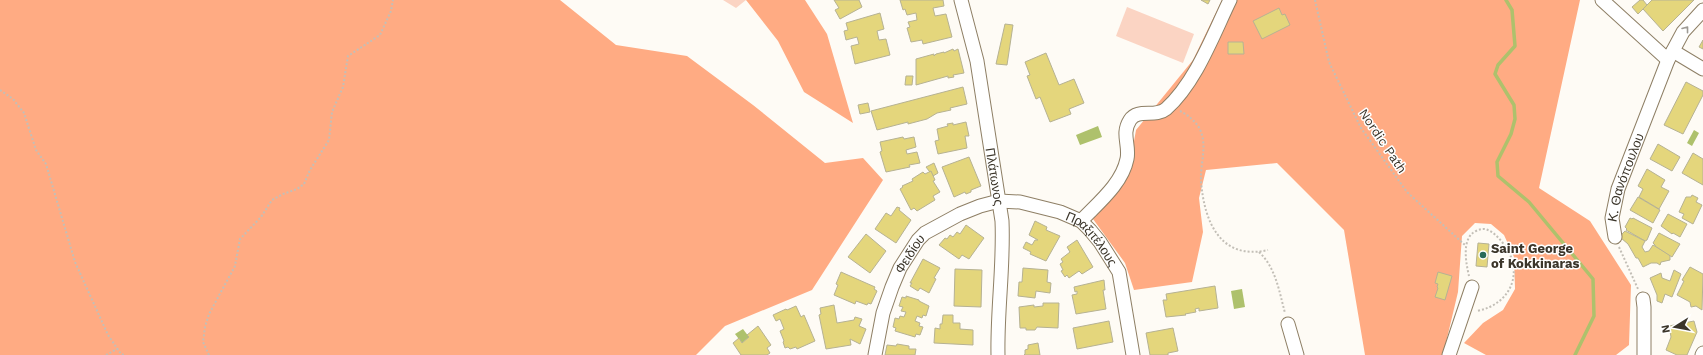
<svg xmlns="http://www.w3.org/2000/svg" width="1703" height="355" viewBox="0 0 1703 355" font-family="'Work Sans',sans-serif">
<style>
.green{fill:#fbd4c3}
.forest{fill:#ffab83}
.water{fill:#aec16c}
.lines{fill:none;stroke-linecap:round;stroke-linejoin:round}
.stream{stroke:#aec16c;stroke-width:3.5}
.building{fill:#e4d67c;stroke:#b6b293}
.minor-casing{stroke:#8e7f65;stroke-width:15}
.path{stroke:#c3bfb7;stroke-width:2;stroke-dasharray:2 2;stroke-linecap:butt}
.minor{stroke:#fff;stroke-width:13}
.oneway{stroke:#9d9a94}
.poi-dot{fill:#286a5a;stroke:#fff;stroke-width:1.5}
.labels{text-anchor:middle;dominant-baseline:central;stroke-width:3;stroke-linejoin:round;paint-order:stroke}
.street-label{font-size:13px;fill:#3b352a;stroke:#fff}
.poi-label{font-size:13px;font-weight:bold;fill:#3b352a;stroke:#fff;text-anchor:start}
</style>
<rect width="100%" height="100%" fill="#fefbf5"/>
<g class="green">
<polygon points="723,0 746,0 736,8"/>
<polygon points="1127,7 1194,34 1183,63 1116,36"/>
</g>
<g class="forest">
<polygon points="0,0 560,0 616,45 687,56 753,105 825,163 863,158 883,180 812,290 725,326 696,355 0,355"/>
<polygon points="746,0 805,0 827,34 853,123 804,92 778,41"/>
<polygon points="1222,0 1580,0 1539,188 1590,221 1631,285 1629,345 1616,355 1486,355 1464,343 1483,323 1503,310 1515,289 1514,257 1504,235 1491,224 1475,223 1462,236 1458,292 1443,355 1365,355 1344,230 1277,163 1206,170 1199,198 1203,232 1192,282 1134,290 1125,263 1093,219 1128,175 1136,130 1193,60"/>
</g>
<g class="water">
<polygon points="1098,126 1102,137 1080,145 1076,135"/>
<polygon points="1694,130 1699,133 1692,146 1687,143"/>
<polygon points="1242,289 1245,307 1234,309 1231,291"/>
<polygon points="743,329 749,337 742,343 735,334"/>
</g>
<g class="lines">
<polyline class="stream" points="1506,0 1512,10 1515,46 1498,65 1495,74 1514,105 1515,119 1511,134 1497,162 1498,176 1529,202 1593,279 1594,316 1575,355"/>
</g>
<g class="building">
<polygon points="834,0 859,0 862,7 840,19 835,10 839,8"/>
<polygon points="900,0 943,0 944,6 933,8 935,16 946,14 952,37 923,44 922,40 911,42 907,28 910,27 908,22 917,20 916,13 907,15 905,9 903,10"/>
<polygon points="1201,0 1210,0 1208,4"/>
<polygon points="1640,0 1643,0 1647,5 1638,14 1632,7"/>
<polygon points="1652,0 1694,0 1663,31 1643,9"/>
<polygon points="1279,8 1282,15 1285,14 1290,25 1262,39 1253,21"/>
<polygon points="880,13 884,29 877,31 879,40 886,39 890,55 855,64 851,46 859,44 857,37 846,40 844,31 848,30 846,23"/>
<polygon points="1005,24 1013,25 1007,65 996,64"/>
<polygon points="1703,40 1703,49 1699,47"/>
<polygon points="1228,42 1243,42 1244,54 1228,54"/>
<polygon points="953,49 954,51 958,49 964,73 953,75 954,77 948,78 948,76 916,85 916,59 934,54 934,56 936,54 944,52 944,53"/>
<polygon points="1046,53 1059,85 1074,79 1084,103 1069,109 1071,114 1050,122 1040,97 1036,99 1027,76 1030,75 1025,62"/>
<polygon points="906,76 913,76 912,85 905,85"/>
<polygon points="1686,82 1703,91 1703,95 1683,134 1664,125"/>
<polygon points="963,87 967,104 950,108 951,110 937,113 927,119 908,124 908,122 877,130 871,111"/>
<polygon points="868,103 870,112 860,114 858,105"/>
<polygon points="966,122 969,136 965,136 967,148 938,154 935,141 939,140 937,129 948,126 947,124 953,123 953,125"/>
<polygon points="903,137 904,139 914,137 916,147 906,150 907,154 917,152 920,163 909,165 910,167 886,172 880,152 882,151 880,142"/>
<polygon points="1658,144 1680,157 1672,171 1650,159"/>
<polygon points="1693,153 1703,159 1703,185 1682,173"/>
<polygon points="969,157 981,186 971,190 971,192 966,194 965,192 954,197 942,167"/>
<polygon points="934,163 938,173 933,176 926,167"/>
<polygon points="1647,169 1665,180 1661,187 1669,191 1659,209 1639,197 1643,189 1638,186"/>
<polygon points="931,171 935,180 933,181 940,192 933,196 935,200 917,211 914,208 911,210 900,189 903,187 902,186 913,181 912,179 923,172 925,174"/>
<polygon points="1692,195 1698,198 1696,202 1702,205 1693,224 1682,218 1684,214 1679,212 1686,197 1691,197"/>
<polygon points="1638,197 1660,210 1653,223 1630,210"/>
<polygon points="897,207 900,208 899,210 911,220 896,243 875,229 886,213 891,216"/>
<polygon points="1668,214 1687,224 1680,237 1673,233 1672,234 1661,226"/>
<polygon points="1630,218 1632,219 1633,218 1652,228 1647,240 1645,241 1626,230 1627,229 1625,227"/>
<polygon points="1035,221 1047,227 1046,230 1060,236 1046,261 1030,254 1031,252 1023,248 1026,242 1032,245 1035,240 1038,240 1029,235"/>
<polygon points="966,225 984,238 969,259 962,255 959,259 939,245 945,238 947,239 950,235 953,237 957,232 960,234"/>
<polygon points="1625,231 1645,241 1642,247 1645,252 1649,251 1653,245 1670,255 1670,260 1661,262 1660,265 1657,263 1651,263 1643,267 1638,258 1636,258 1628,244 1621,238 1622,234"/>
<polygon points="1659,233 1680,244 1672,257 1655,246 1655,245 1653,243"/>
<polygon points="866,234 886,251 870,273 848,257"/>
<polygon points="1077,240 1093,267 1082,274 1079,271 1069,278 1067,275 1065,277 1061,271 1063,270 1060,264 1063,262 1061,259 1070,252 1067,247"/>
<polygon points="1478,243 1489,244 1487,267 1476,266"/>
<polygon points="923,259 940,268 934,278 936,279 929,293 920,288 918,291 910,286 912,283 910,283"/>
<polygon points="1690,267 1703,274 1702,310 1696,306 1691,307 1690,302 1677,295 1684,281 1682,280"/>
<polygon points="1023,268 1048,270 1047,282 1051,283 1050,293 1036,291 1035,298 1018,296 1019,282 1022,282"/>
<polygon points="955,269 982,270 981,307 954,306"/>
<polygon points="1674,270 1681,274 1672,297 1665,294 1662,303 1657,301 1657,295 1650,278 1661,273 1662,278 1670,281"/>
<polygon points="841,272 875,287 874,289 877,291 871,304 868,303 867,305 856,301 855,304 834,295 838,285 836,284"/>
<polygon points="1438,272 1452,276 1445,300 1435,297 1438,288 1437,287 1438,284 1435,283"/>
<polygon points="1104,280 1105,290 1103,290 1106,309 1076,314 1072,295 1077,294 1077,291 1075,292 1074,287"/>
<polygon points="1215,286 1218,308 1199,311 1199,308 1195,309 1196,312 1185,314 1186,315 1166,317 1163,300 1167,300 1166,294"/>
<polygon points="906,296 919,300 919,301 929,306 926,316 923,315 922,318 917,316 915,321 920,323 919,326 923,327 920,335 916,334 915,337 895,331 896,328 893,327 895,318 899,319 900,316 904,317 906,312 901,311 903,307 899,306 902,297 906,298"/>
<polygon points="1043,303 1059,303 1058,328 1037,327 1035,330 1026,330 1026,328 1020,328 1019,307 1034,305 1034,307 1043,306"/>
<polygon points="834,305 837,323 854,320 855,317 862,319 859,326 866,329 860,344 850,339 851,345 826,349 819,315 821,314 820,308"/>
<polygon points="796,306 801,317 804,315 815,341 797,349 796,347 790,349 788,347 785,348 783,342 784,341 780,331 784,329 780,319 776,321 773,315 786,309 787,310"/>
<polygon points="943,315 953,315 953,323 960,323 960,329 973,330 973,345 934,343 935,328 940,329 940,324 942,324"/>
<polygon points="1109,321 1113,342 1077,349 1073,328"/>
<polygon points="1694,321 1697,332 1687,355 1677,355 1666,350 1671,337 1669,326"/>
<polygon points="758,326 771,345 767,348 770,353 767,355 741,355 733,343 739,338 742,343 749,337 747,335"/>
<polygon points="1173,328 1178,351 1168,353 1168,355 1150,355 1146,333"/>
<polygon points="1038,343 1040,355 1024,355 1025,354 1025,350 1028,349 1028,345"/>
<polygon points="897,344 909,346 909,349 916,349 915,355 885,355 887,345 896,346"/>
</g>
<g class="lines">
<g class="minor-casing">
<g id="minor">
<path id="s1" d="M961,0L977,61L1002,221C1004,266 997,310 998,355"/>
<polyline points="1602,0 1668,60"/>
<polyline points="1673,51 1703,69"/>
<path d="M1081,221C1098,203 1122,184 1127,159C1130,145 1121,134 1130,120C1138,108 1155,118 1166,109C1196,82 1213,35 1230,0"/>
<path id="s2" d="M1615,237L1612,218L1618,189L1668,60L1683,32L1703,10"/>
<polyline points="1643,299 1644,307 1644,355"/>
<polyline points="1288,324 1297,355"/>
<path id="s3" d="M875,355L883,313L892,287L900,268L918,240L925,233L960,214L980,206L999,201L1020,202L1060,212L1081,221L1090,230L1100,242L1119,272L1133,355"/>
<polyline points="1449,355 1472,287"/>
<polyline points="1702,355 1703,353"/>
</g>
</g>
<g class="path">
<polyline points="1315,0 1329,62 1361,128 1407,192 1466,246"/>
<polyline points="0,90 13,99 24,113 36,150 46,164 75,262 108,335 121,354 124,355"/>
<path d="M1180,111C1188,115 1198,123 1201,132C1207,148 1200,165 1201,181C1204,221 1220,261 1268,250"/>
<polyline points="1619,247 1638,289"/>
<path d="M1259,252C1276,268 1279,291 1285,313"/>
<path d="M1469,276C1466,263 1461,238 1476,231C1480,229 1484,228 1488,230C1493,232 1498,237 1502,242C1525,269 1513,304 1477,311"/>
<polyline points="106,355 117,349"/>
<polyline points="209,355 203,342 205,327 209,314 235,266 240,239 261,217 272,200 283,194 297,189 304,184 310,170 329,140 332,112 343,87 348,56 380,35 391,11 393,0"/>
</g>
<use href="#minor" class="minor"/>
</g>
<defs><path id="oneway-chevron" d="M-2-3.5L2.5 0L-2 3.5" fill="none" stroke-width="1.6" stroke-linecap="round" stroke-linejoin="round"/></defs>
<use class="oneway" href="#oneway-chevron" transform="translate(1686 29) rotate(-52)"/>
<circle class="poi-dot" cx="1483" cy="255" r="4"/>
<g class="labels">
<g class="street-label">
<text transform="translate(1383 141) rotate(56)">Nordic Path</text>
<text stroke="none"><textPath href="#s1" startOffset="180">Πλάτωνος</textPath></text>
<text stroke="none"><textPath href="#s2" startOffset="62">Κ. Θανόπουλου</textPath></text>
<text stroke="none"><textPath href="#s3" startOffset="320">Πραξιτέλους</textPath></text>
<text stroke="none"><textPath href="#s3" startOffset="108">Φειδίου</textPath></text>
</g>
<g class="poi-label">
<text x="1491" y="248">Saint George<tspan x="1491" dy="15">of Kokkinaras</tspan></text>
</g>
</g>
<g transform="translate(1675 327) rotate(259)" stroke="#ffffff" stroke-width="3" paint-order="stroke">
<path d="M0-3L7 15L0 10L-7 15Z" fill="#3b352a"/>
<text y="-6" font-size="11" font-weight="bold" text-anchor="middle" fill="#3b352a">N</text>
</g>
</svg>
